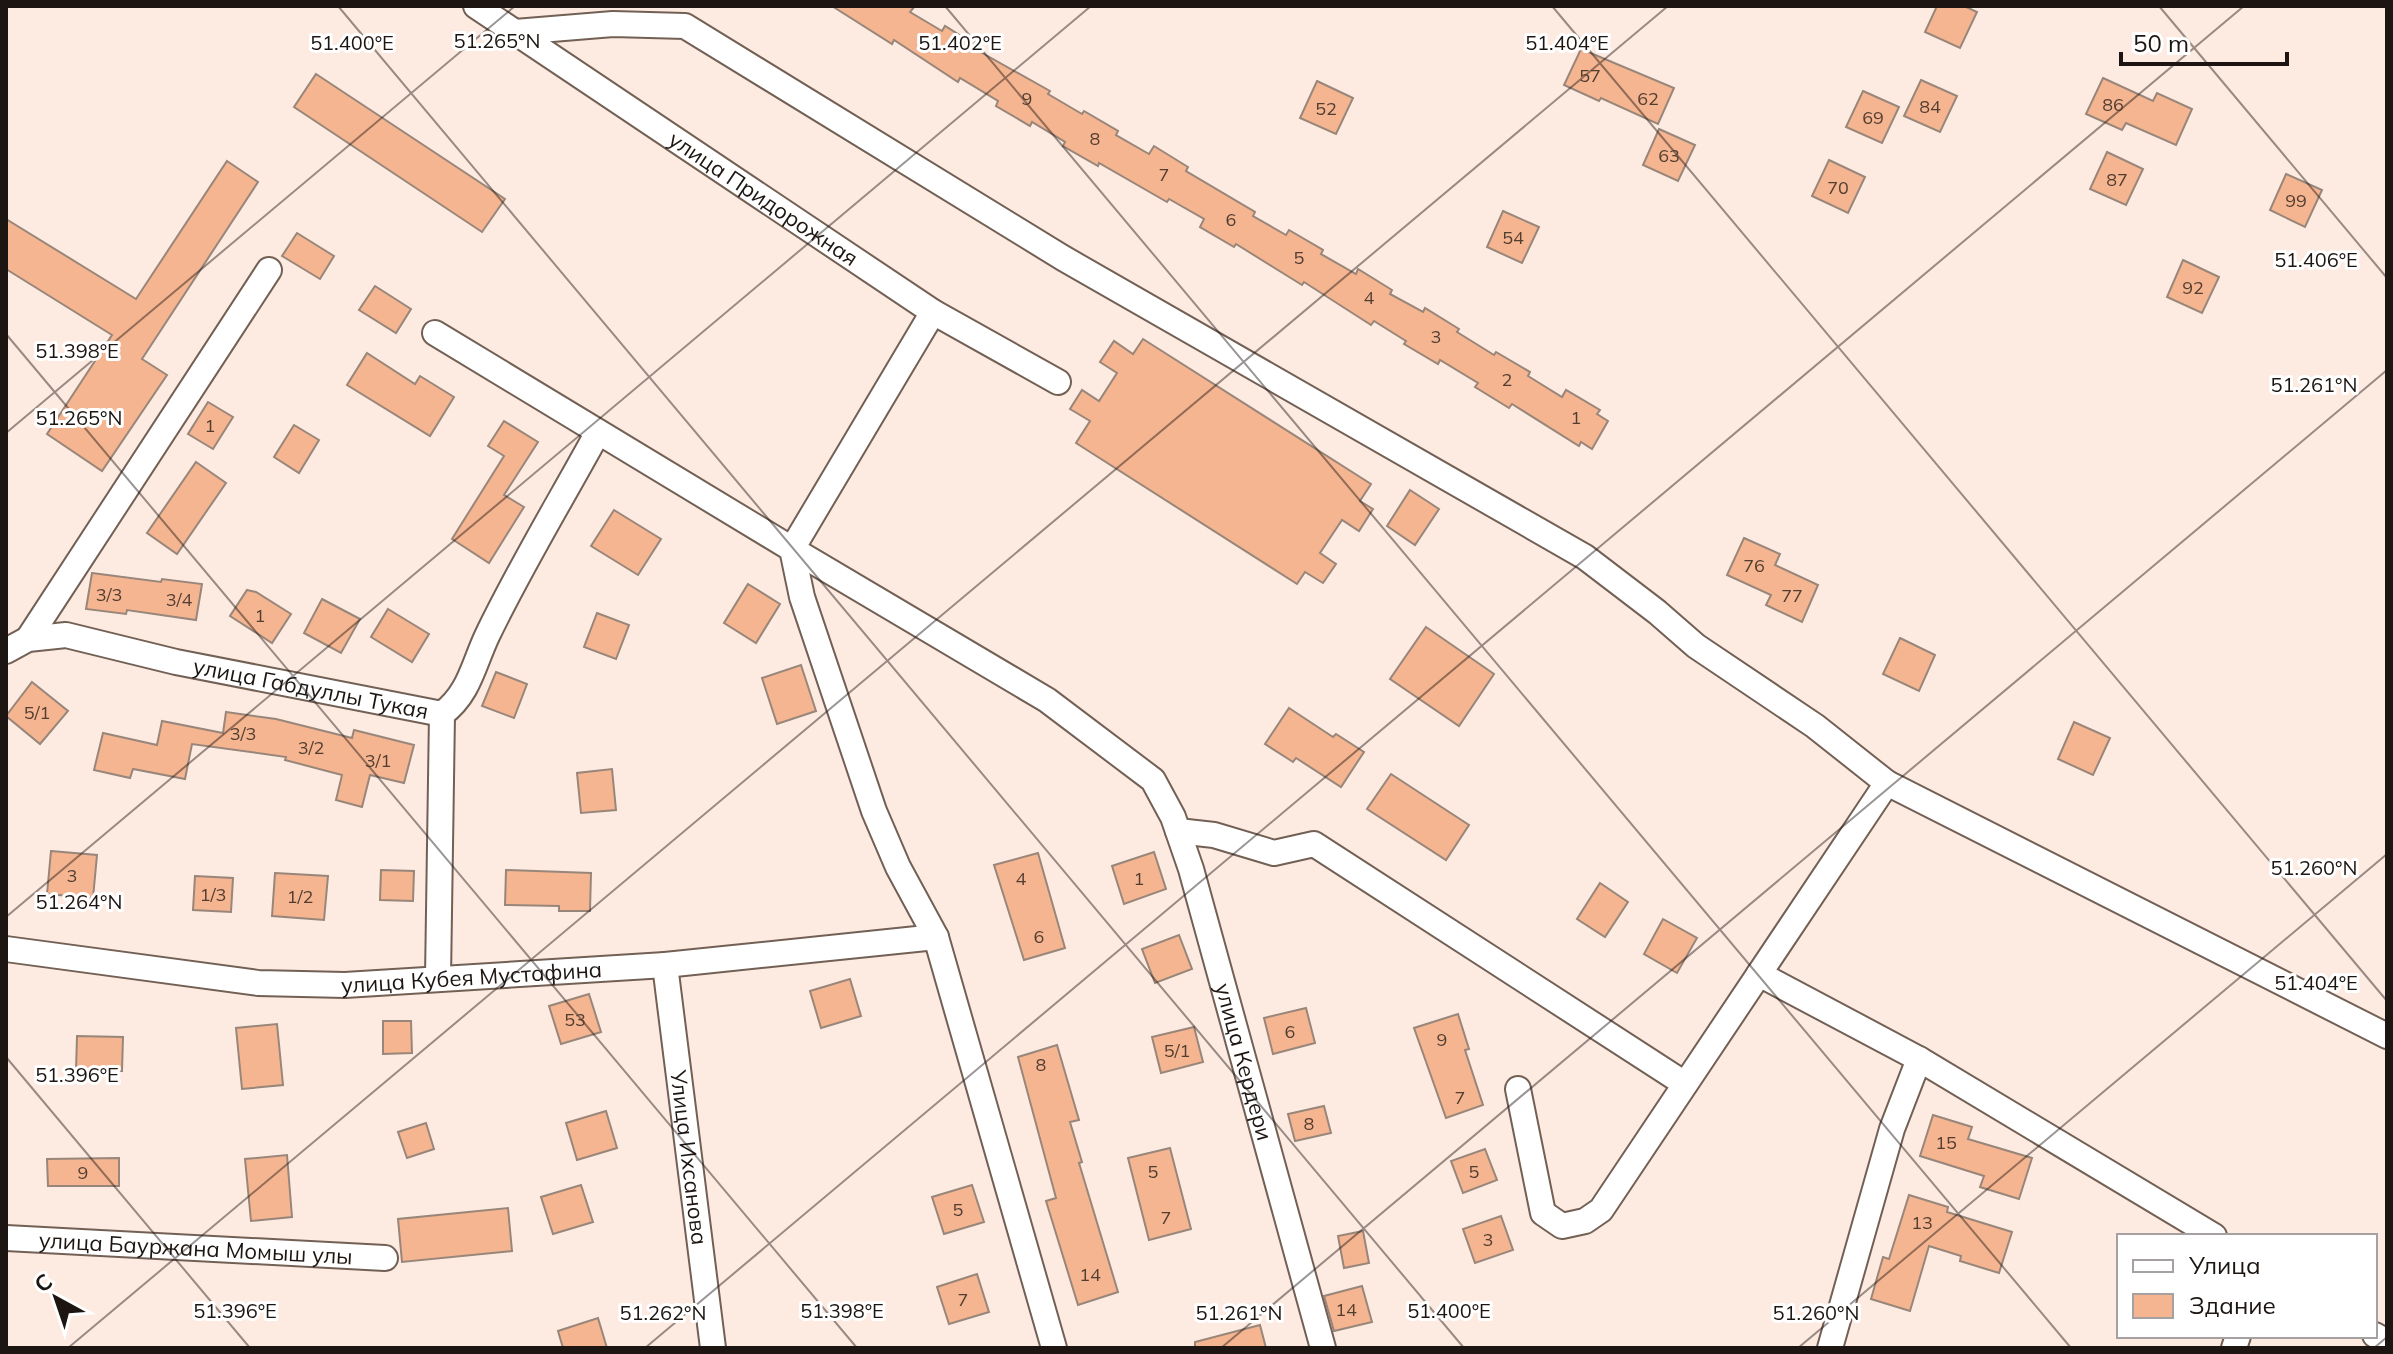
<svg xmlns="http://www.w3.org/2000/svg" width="2393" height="1354" viewBox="0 0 2393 1354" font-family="Mulish,sans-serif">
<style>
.building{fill:#f5b590;stroke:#99867a;stroke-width:2}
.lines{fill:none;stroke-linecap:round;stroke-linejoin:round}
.minor-casing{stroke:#726055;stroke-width:28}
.minor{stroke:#fff;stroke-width:24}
.ticks{fill:none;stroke:#1c1511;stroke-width:2;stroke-opacity:0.45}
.labels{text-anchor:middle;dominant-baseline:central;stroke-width:6;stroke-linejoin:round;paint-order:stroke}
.number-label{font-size:18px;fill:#523d31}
.street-label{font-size:22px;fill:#1c1511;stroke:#fff}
.ticks-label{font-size:20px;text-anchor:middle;fill:#1c1511;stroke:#fff;stroke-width:6;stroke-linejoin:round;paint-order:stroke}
</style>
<rect width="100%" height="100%" fill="#fdebe1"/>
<g class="building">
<polygon points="832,6 915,6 910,12 942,31 945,26 979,47 977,50 1050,91 1048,94 1082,114 1084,111 1118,131 1116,135 1149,154 1154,146 1188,167 1186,171 1255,212 1253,216 1286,235 1289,230 1323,250 1321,254 1356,274 1358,269 1392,290 1390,294 1423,312 1425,308 1459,329 1457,332 1494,355 1496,352 1530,372 1528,376 1562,397 1566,390 1600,410 1597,414 1608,421 1592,449 1581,442 1579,446 1512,404 1509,408 1475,387 1478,383 1440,360 1438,364 1404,344 1406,341 1374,321 1371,325 1304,282 1302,285 1236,244 1234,247 1200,227 1204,219 1169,199 1167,202 1099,163 1098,166 1063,146 1065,142 1032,122 1030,126 996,106 998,101 960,78 958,82 894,40 892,44"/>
<polygon points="1937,6 1964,6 1977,12 1960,48 1925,32"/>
<polygon points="1581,49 1674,88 1658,124 1601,98 1599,101 1564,85"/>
<polygon points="316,74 505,199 482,232 294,107"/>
<polygon points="2103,78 2153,101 2157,93 2192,109 2176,145 2126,123 2122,130 2086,114"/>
<polygon points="1921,80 1957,96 1940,132 1904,116"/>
<polygon points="1317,81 1353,98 1336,134 1300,118"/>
<polygon points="1863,91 1899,107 1882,143 1846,127"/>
<polygon points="1659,129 1695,145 1678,181 1643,165"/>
<polygon points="2107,152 2143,169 2126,205 2090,189"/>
<polygon points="1829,160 1865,177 1848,213 1812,196"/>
<polygon points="227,161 258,182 142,359 167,375 102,471 47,434 112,335 6,269 6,219 136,299"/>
<polygon points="2286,174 2322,190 2305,227 2270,210"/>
<polygon points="1503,211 1539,227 1522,263 1487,247"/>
<polygon points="297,233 334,256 320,279 282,256"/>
<polygon points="2183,260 2219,277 2202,313 2167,297"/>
<polygon points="375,286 411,309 396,333 359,310"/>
<polygon points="1143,339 1371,484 1360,501 1373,509 1359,531 1342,520 1320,553 1336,564 1323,583 1305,572 1297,584 1076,443 1090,421 1070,409 1082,390 1099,401 1117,373 1100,362 1114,341 1133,354"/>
<polygon points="367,353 415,384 420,376 454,397 430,436 347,385"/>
<polygon points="208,402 233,417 213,449 188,434"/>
<polygon points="504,421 538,442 504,495 524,507 489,563 452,539 504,456 488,446"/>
<polygon points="294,425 319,440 299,473 274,457"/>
<polygon points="196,462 226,483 177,554 147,533"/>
<polygon points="1410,490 1439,509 1415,545 1387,526"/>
<polygon points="614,510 661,539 638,575 591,546"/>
<polygon points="1744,538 1780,554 1775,565 1818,585 1802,622 1766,605 1771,595 1727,575"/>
<polygon points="92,573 161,582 162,579 202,584 196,620 127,610 126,614 86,609"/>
<polygon points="748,584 780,604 756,643 724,623"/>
<polygon points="247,590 256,592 291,614 272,643 230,616"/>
<polygon points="322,599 360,619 341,653 304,633"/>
<polygon points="388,609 429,634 412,662 371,637"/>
<polygon points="597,613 629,625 616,659 584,647"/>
<polygon points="1426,627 1494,674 1459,726 1390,679"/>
<polygon points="1900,638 1935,655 1919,691 1883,674"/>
<polygon points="801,665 816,711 777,724 762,678"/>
<polygon points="496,672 527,684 514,718 482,706"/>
<polygon points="32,682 68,711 40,744 6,716"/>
<polygon points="1289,708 1333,737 1336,734 1364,752 1341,787 1296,758 1293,762 1265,744"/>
<polygon points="226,712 276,719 352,738 354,730 414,745 404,783 370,775 362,807 336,800 342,775 285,760 286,757 192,744 185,779 133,769 130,778 94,770 103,733 157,745 162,721 223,733"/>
<polygon points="2074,722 2110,738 2093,775 2058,759"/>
<polygon points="612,769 616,810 581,813 577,773"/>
<polygon points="1391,774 1469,825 1446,860 1367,809"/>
<polygon points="51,851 97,855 93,898 47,894"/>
<polygon points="1154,852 1166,889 1124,904 1112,866"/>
<polygon points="1038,853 1065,948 1024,960 994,865"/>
<polygon points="381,870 414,871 413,901 380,900"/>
<polygon points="506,870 591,873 590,911 559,911 559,906 505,905"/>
<polygon points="275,873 328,876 324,920 272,916"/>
<polygon points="195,876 233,878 231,912 193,910"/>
<polygon points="1600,883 1628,902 1605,937 1577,919"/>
<polygon points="1663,919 1697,938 1677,973 1644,954"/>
<polygon points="1179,935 1192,969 1155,983 1142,949"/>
<polygon points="850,979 861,1016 821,1028 810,991"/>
<polygon points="589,994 601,1032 561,1044 549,1006"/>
<polygon points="1306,1008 1315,1043 1273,1054 1264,1018"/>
<polygon points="1458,1014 1469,1049 1465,1050 1483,1105 1446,1118 1414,1028"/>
<polygon points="383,1021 411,1021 412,1053 383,1054"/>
<polygon points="277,1024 283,1085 242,1089 236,1028"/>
<polygon points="1194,1027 1203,1062 1161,1073 1152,1037"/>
<polygon points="77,1036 123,1037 122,1071 76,1070"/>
<polygon points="1057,1045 1079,1120 1070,1122 1082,1162 1079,1163 1118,1292 1078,1305 1046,1201 1056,1198 1018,1057"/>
<polygon points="1324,1106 1331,1133 1295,1141 1288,1114"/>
<polygon points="606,1111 617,1148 577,1160 566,1123"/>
<polygon points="1933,1115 1972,1127 1968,1139 2032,1158 2019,1199 1980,1187 1984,1176 1920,1156"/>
<polygon points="426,1123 434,1149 407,1158 398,1132"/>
<polygon points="1170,1148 1191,1229 1149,1240 1128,1158"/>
<polygon points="1485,1149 1497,1180 1463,1193 1451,1161"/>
<polygon points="287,1155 292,1217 251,1221 245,1159"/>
<polygon points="119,1158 119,1186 48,1186 47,1159"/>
<polygon points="581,1185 593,1222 553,1234 541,1197"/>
<polygon points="972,1185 984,1222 944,1234 932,1197"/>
<polygon points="1909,1195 1948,1207 1947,1212 2012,1232 1999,1273 1960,1261 1961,1256 1929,1246 1910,1311 1871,1299 1883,1257 1889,1259"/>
<polygon points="508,1208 512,1251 402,1262 398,1219"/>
<polygon points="1501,1216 1513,1250 1475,1263 1463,1229"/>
<polygon points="1363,1231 1369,1263 1344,1268 1338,1236"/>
<polygon points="977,1274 989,1312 949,1324 937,1287"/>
<polygon points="1362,1286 1372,1322 1334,1331 1324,1296"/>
<polygon points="598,1318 607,1348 563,1348 558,1331"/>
<polygon points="1260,1325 1266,1348 1195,1348 1195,1342"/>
</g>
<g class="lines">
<g class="minor-casing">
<g id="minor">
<path id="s1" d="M476,6L933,312L1058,382"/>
<polyline points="515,32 613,24 685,26 1063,258 1585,557 1657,612 1696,646 1815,726 1887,783 2387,1036"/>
<path id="s2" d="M933,312L792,549L1047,700L1153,780L1173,817L1191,869L1323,1348"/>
<polyline points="435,333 792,549 802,597 874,811 898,867 936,937 1054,1348"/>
<polyline points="28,639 269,270"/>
<path id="s3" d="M6,651L28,639L66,635L176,662L442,714C469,694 473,666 487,636C520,567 561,500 598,432"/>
<polyline points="1178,831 1214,835 1274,853 1314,844 1685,1084"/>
<path id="s4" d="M6,949L258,983L345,985L665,965L936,937"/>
<path id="s5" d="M665,965L713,1348"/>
<polyline points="1759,974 1919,1059 2214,1236"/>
<polyline points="438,978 442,714"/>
<polyline points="1518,1089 1543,1213 1562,1226 1585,1221 1601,1210 1887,783"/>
<path id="s6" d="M6,1238L385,1258"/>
<polyline points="2375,1335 2387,1342"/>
<polyline points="1830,1348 1892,1129 1919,1059"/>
<polyline points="2234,1348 2238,1336"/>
</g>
</g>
<use href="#minor" class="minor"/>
</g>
<path class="ticks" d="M338,6L1464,1348M945,6L2071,1348M1552,6L2387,1001M2159,6L2387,278M6,334L857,1348M6,433L515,6M6,917L1091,6M6,1057L250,1348M68,1348L1668,6M645,1348L2244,6M1221,1348L2387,370M1798,1348L2387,854M2374,1348L2387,1337"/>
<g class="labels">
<g class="number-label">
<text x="1590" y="75">57</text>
<text x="1027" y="98">9</text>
<text x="1648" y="98">62</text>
<text x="2113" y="104">86</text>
<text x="1930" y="106">84</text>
<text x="1326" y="108">52</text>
<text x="1873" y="117">69</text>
<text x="1095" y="138">8</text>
<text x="1669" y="155">63</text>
<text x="1164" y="174">7</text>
<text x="2117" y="179">87</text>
<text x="1838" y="187">70</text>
<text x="2296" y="200">99</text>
<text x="1231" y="219">6</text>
<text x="1513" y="237">54</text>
<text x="1299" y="257">5</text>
<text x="2193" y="287">92</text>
<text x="1369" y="297">4</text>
<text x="1436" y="336">3</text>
<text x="1507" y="379">2</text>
<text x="1576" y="417">1</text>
<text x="210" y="425">1</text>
<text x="1754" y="565">76</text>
<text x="109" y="594">3/3</text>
<text x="1792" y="595">77</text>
<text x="179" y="599">3/4</text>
<text x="260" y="615">1</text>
<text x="37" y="712">5/1</text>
<text x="243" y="733">3/3</text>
<text x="311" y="747">3/2</text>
<text x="378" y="760">3/1</text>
<text x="72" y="875">3</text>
<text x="1021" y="878">4</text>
<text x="1139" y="878">1</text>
<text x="213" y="894">1/3</text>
<text x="300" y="896">1/2</text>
<text x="1039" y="936">6</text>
<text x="575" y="1019">53</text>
<text x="1290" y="1031">6</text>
<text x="1442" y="1039">9</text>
<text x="1177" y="1050">5/1</text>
<text x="1041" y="1064">8</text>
<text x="1460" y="1097">7</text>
<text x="1309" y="1123">8</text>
<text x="1946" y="1142">15</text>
<text x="1153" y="1171">5</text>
<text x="1474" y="1171">5</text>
<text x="83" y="1172">9</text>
<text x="958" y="1209">5</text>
<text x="1166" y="1217">7</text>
<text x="1922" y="1222">13</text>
<text x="1488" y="1239">3</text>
<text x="1090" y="1274">14</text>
<text x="963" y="1299">7</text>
<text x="1346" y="1309">14</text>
</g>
<g class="street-label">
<text stroke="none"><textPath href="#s1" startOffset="346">улица Придорожная</textPath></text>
<text stroke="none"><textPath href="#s3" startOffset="314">улица Габдуллы Тукая</textPath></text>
<text stroke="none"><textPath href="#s4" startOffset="468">улица Кубея Мустафина</textPath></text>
<text stroke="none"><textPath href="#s2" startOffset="1002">улица Кердери</textPath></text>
<text stroke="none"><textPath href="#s5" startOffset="194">Улица Ихсанова</textPath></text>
<text stroke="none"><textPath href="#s6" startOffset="190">улица Бауржана Момыш улы</textPath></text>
</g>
</g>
<g class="ticks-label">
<text x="497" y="48">51.265°N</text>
<text x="352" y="50">51.400°E</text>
<text x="1567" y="50">51.404°E</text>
<text x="960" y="50">51.402°E</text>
<text x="2316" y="267">51.406°E</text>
<text x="77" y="358">51.398°E</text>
<text x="2314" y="392">51.261°N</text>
<text x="79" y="425">51.265°N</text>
<text x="2314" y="875">51.260°N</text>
<text x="79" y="909">51.264°N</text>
<text x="2316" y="990">51.404°E</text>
<text x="77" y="1082">51.396°E</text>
<text x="235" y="1318">51.396°E</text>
<text x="842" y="1318">51.398°E</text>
<text x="1449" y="1318">51.400°E</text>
<text x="663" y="1320">51.262°N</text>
<text x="1239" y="1320">51.261°N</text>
<text x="1816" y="1320">51.260°N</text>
</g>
<rect width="2393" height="1354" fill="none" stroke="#1c1511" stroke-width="16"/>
<rect x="2117" y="1234" width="260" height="104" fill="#ffffff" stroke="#a4a1a0" stroke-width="2"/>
<rect x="2133" y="1260" width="40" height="12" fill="#ffffff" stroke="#a4a1a0" stroke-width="2"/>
<text x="2189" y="1274" font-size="24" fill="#1c1511">Улица</text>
<rect x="2133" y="1294" width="40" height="24" fill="#f5b590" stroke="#a4a1a0" stroke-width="2"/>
<text x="2189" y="1314" font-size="24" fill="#1c1511">Здание</text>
<g transform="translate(56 1298) rotate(320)" stroke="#ffffff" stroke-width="6" paint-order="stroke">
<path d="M0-6L14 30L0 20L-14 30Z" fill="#1c1511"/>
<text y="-12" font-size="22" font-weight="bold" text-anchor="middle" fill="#1c1511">С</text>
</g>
<path d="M2121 52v12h166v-12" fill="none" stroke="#1c1511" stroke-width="4"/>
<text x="2133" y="52" font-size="24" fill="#1c1511" stroke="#ffffff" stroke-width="6" paint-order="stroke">50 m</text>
</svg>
